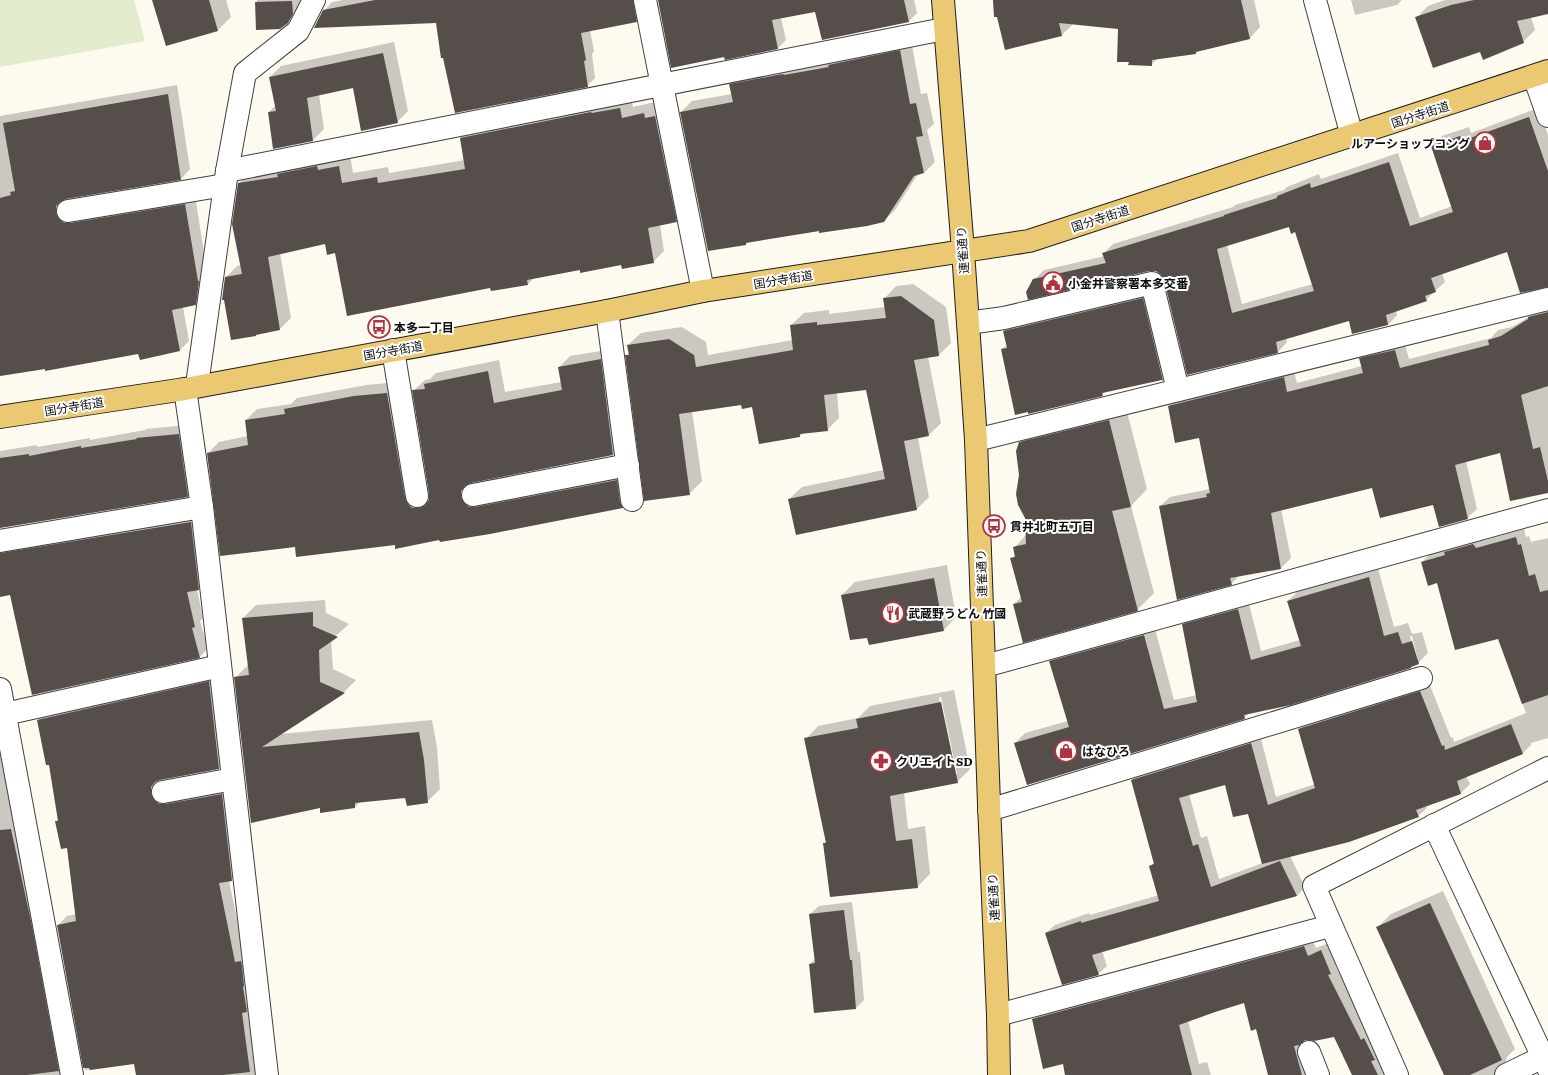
<svg xmlns="http://www.w3.org/2000/svg" width="1548" height="1075" viewBox="0 0 1548 1075" font-family="Literata,'Noto Sans JP',serif">
<style>
.pitch{fill:#e3edcd}
.shadow{fill:#0003;fill-rule:evenodd}
.building{fill:#554e4b;fill-rule:evenodd}
.lines{fill:none;stroke-linecap:round;stroke-linejoin:round}
.minor-casing{stroke:#404040;stroke-width:24}
.major-casing{stroke:#1e1e1e;stroke-width:24}
.minor{stroke:#fff;stroke-width:22}
.major{stroke:#ebc972;stroke-width:22}
.labels{text-anchor:middle;dominant-baseline:central;stroke-width:4;stroke-linejoin:round;paint-order:stroke}
.street-label{font-size:12px;fill:#0d0d0d;stroke:#fff}
.poi-label{font-size:12px;font-weight:bold;fill:#0d0d0d;stroke:#fff;text-anchor:start}
</style>
<rect width="100%" height="100%" fill="#fdfaf0"/>
<polygon class="pitch" points="0,0 134,0 145,41 0,67"/>
<g class="shadow">
<polygon points="153,0 226,0 231,17 218,30 166,45"/>
<polygon points="257,0 308,0 287,22 257,29"/>
<polygon points="343,0 642,0 644,13 636,21 590,30 594,51 592,54 595,78 587,86 437,22 324,11 332,2"/>
<polygon points="659,0 914,0 917,13 909,21 816,11 781,18 786,40 778,48 725,56"/>
<polygon points="994,0 1254,0 1260,27 1250,38 1199,50 1196,53 1158,58 1152,64 1130,61 1119,28 1072,23 1072,25 1062,35"/>
<polygon points="1351,0 1402,0 1397,5 1355,15"/>
<polygon points="1445,0 1548,0 1548,13 1531,17 1535,30 1523,42 1480,51 1416,18 1428,6"/>
<polygon points="911,40 921,94 927,93 934,124 927,130 935,162 924,173 918,174 895,210 884,221 748,242 746,244 681,112 692,101 732,94 730,85 741,74"/>
<polygon points="394,42 408,111 397,122 353,87 319,95 324,129 313,140 269,112 276,105 270,77 281,66"/>
<polygon points="177,85 190,169 181,179 66,198 65,203 195,195 207,272 205,294 195,304 183,307 189,341 179,351 139,353 0,376 0,116"/>
<polygon points="631,97 633,107 655,102 687,210 676,221 660,225 664,251 653,262 580,269 534,278 528,284 491,287 336,252 326,243 280,253 291,318 280,329 258,333 256,335 226,277 237,266 241,265 239,183 250,172 350,155 353,173 388,167 389,173 465,160 460,138 472,127"/>
<path d="M1538,108L1548,135V286L1508,251L1442,273L1445,282L1435,291L1426,300L1396,310L1397,315L1388,325L1350,320L1286,338L1287,342L1278,352L1165,280L1162,274L1156,270L1034,280L1044,270L1105,256L1104,253L1113,244L1233,207L1235,205L1284,190L1287,187L1319,174L1321,179L1398,153L1420,218L1452,206L1432,146L1442,136L1469,127L1471,133ZM1289,226L1296,231L1313,284L1242,304L1227,245Z"/>
<polygon points="913,284 946,307 951,343 939,355 928,357 941,423 929,435 918,438 929,497 917,509 797,534 789,499 802,487 884,470 867,389 837,392 839,418 827,430 803,433 800,436 752,406 742,404 692,411 702,481 689,494 626,355 629,353 628,345 641,333 682,327 706,342 708,355 793,340 791,325 804,313 829,310 829,314 885,307 884,299 896,286"/>
<polygon points="1152,289 1172,371 1163,379 1106,391 1102,395 1002,349 1007,345 1004,331 1013,322"/>
<polygon points="1548,305 1548,492 1500,452 1466,461 1477,509 1467,518 1434,504 1373,487 1281,509 1291,558 1281,568 1239,576 1231,584 1160,506 1170,497 1210,489 1200,437 1169,406 1178,396 1293,368 1297,383 1362,366 1360,359 1370,349 1404,341 1409,359 1491,338 1498,330 1512,327"/>
<polygon points="612,349 624,443 613,454 472,481 471,485 628,469 634,496 622,507 440,539 396,544 296,546 208,453 219,442 248,436 246,420 257,409 291,404 297,398 366,385 398,382 424,497 430,498 413,391 425,380 430,379 436,373 499,360 505,392 561,382 559,367 570,356"/>
<polygon points="1125,404 1147,489 1131,506 1154,593 1137,610 1014,604 1022,596 1011,559 1016,554 1014,548 1026,535 1026,518 1020,475 1020,443 1036,426"/>
<polygon points="188,425 196,487 187,496 0,527 0,451 37,445 37,447 90,438 90,440 145,430 146,429"/>
<polygon points="199,514 207,580 197,589 203,618 200,621 208,648 200,657 2,554 10,545"/>
<path d="M1524,529L1526,537L1529,536L1531,542L1548,538V738L1531,743V745L1523,753L1466,776L1470,784L1461,793L1426,806L1427,808L1418,816L1290,856L1305,887L1297,896L1102,951L1107,966L1098,974L1046,933L1055,925L1089,913L1090,915L1159,895L1150,866L1155,862L1132,780L1141,771L1260,735L1276,797L1315,784L1299,729L1308,720L1429,683L1451,738L1453,737L1454,742L1526,713L1499,638L1438,582L1422,562L1431,553L1482,536L1485,540ZM1225,784L1248,812L1263,863L1219,879L1207,836L1201,838L1189,794Z"/>
<polygon points="947,565 956,617 944,630 868,636 842,595 855,582"/>
<path d="M1378,568L1394,627L1408,623L1412,634L1422,632L1428,653L1418,663L1249,713L1244,718L1015,743L1025,733L1068,721L1050,662L1060,652L1154,625L1174,700L1197,695L1183,625L1193,615L1248,600L1261,651L1300,640L1288,601L1298,591ZM1410,636H1412L1418,660H1416Z"/>
<polygon points="325,600 326,613 349,624 331,640 333,669 356,680 344,692 280,734 432,720 437,747 440,789 427,802 406,796 360,802 355,807 321,807 252,822 235,678 249,664 243,618 256,605"/>
<polygon points="218,673 228,759 219,768 160,779 159,784 231,785 241,871 232,880 229,881 244,953 260,1075 137,1075 135,1063 85,1070 58,925 67,916 76,914 68,846 56,822 59,819 49,763 38,720 47,711"/>
<path d="M954,690L970,769L957,782L904,792L908,829L925,826L930,874L917,887L824,844L826,841L806,739L818,726L858,718L870,706ZM941,697L957,774H955L939,698Z"/>
<polygon points="0,706 68,1075 0,1075"/>
<polygon points="1443,891 1515,1049 1507,1057 1506,1061 1507,1067 1527,1075 1445,1075 1378,927 1391,914"/>
<polygon points="852,902 858,952 860,952 864,1000 856,1008 810,964 815,959 810,914 819,906"/>
<polygon points="1312,939 1316,948 1329,943 1338,965 1336,967 1369,1033 1393,1075 1353,1075 1334,1036 1303,1041 1312,1075 1281,1075 1245,1002 1188,1021 1199,1064 1207,1062 1211,1075 1066,1075 1064,1063 1034,1019 1042,1011"/>
</g>
<g class="building">
<polygon points="152,0 209,0 218,31 166,46"/>
<polygon points="375,0 633,0 637,22 581,33 586,60 584,61 588,87 455,113 443,58 441,58 436,23 314,28 323,10"/>
<polygon points="658,0 904,0 909,22 822,40 815,12 772,20 778,49 725,60 724,57 671,68"/>
<polygon points="993,0 1241,0 1250,39 1196,52 1196,54 1152,60 1152,66 1128,65 1129,62 1117,62 1118,29 1059,23 1062,36 1005,50 997,17 994,17"/>
<polygon points="1474,0 1548,0 1548,14 1517,21 1524,43 1483,60 1480,52 1433,68 1415,17 1451,5"/>
<polygon points="292,1 293,14 288,23 280,29 256,30 255,2"/>
<polygon points="900,50 910,104 916,103 923,136 916,137 924,173 914,176 884,222 867,226 819,233 819,231 746,243 746,245 708,251 680,112 733,102 729,84 783,74 784,75 829,67 828,65"/>
<polygon points="383,53 398,123 361,131 353,88 307,98 313,141 273,149 268,112 276,111 269,77"/>
<polygon points="168,94 181,180 66,199 60,202 56,206 56,213 59,219 64,223 70,223 185,204 198,281 199,281 196,305 172,310 180,351 140,360 138,354 45,371 45,369 0,376 0,198 11,195 10,192 15,191 3,123"/>
<polygon points="620,108 622,118 644,113 645,118 655,116 677,222 648,228 654,263 622,269 621,265 580,273 580,270 527,280 528,285 491,291 490,288 347,316 335,253 327,255 325,244 268,257 280,330 256,335 256,336 231,340 224,300 222,300 225,277 242,274 232,224 238,183 278,177 277,174 317,166 318,170 339,166 342,183 377,177 378,183 465,169 460,138 591,112 592,113"/>
<path d="M1529,117L1548,171V287L1520,293L1507,252L1431,278L1436,292L1425,296L1427,301L1386,315L1388,325L1352,334L1349,321L1276,342L1278,353L1187,375L1164,280L1161,275L1156,271H1149L1028,300L1026,292L1033,279L1106,263L1102,253L1224,216V215L1277,198V196L1310,183L1311,188L1389,162L1410,226L1453,212L1431,146L1460,136L1462,141ZM1289,227L1291,234L1295,232L1314,291L1232,313L1217,249Z"/>
<polygon points="901,296 934,320 939,356 914,360 929,436 904,441 917,510 796,535 788,499 885,479 866,390 824,395 828,431 800,434 800,437 759,444 752,407 742,409 741,405 679,414 690,495 644,501 625,355 629,355 627,345 669,339 694,355 696,367 793,350 790,325 817,322 817,325 886,318 883,298"/>
<polygon points="1143,298 1163,381 1162,380 1102,393 1103,396 1028,414 1028,412 1015,415 1001,349 1007,348 1003,331"/>
<polygon points="1548,312 1548,386 1521,395 1533,449 1540,447 1548,481 1548,493 1510,501 1500,453 1455,465 1468,519 1439,527 1433,505 1380,518 1372,488 1271,513 1281,569 1230,578 1232,585 1177,600 1159,506 1207,497 1206,494 1210,493 1199,438 1175,443 1168,406 1284,377 1287,392 1363,373 1359,358 1395,350 1400,368 1489,345 1488,340 1501,336 1528,319 1528,317"/>
<polygon points="601,359 613,455 471,483 465,486 461,491 461,497 464,503 469,507 475,507 617,480 620,502 623,508 490,534 440,542 439,540 395,549 395,545 296,557 295,547 220,556 207,453 248,445 245,420 285,414 284,409 354,396 387,393 405,498 408,504 412,508 419,508 425,505 429,500 429,494 412,390 425,389 424,384 488,371 494,403 562,390 558,367"/>
<polygon points="1109,420 1131,507 1112,511 1138,611 1023,643 1013,604 1022,602 1010,558 1015,557 1013,547 1026,544 1025,518 1018,505 1016,494 1019,475 1016,451 1019,442"/>
<polygon points="179,434 188,497 0,528 0,458 29,454 29,456 81,446 81,448 137,439 136,438"/>
<polygon points="191,522 199,590 187,592 195,627 192,628 200,658 32,695 10,595 0,597 0,553"/>
<polygon points="1516,537 1518,545 1521,544 1529,576 1535,574 1540,592 1548,590 1548,695 1522,704 1498,639 1455,650 1437,583 1428,586 1421,562 1445,555 1444,552 1473,544 1476,548"/>
<polygon points="1369,577 1384,636 1398,632 1402,644 1412,641 1419,664 1411,667 1411,668 1291,705 1244,715 1245,719 1027,785 1014,743 1069,727 1049,661 1144,635 1164,709 1197,702 1182,624 1238,609 1251,660 1301,646 1287,601"/>
<polygon points="934,578 944,631 869,645 867,638 850,640 841,595"/>
<polygon points="313,612 313,626 338,637 319,650 320,682 345,693 262,747 419,732 424,760 428,803 407,806 405,798 355,803 355,808 320,813 320,808 251,823 234,677 249,675 242,618"/>
<polygon points="209,681 219,769 160,780 155,782 151,787 151,794 154,800 159,804 165,804 222,794 232,881 219,883 235,962 241,961 242,966 244,986 243,987 247,1012 242,1013 250,1072 223,1075 136,1075 134,1064 90,1070 89,1068 83,1068 57,925 76,921 67,848 61,849 55,821 58,821 49,765 46,765 37,720"/>
<polygon points="1420,691 1442,746 1444,745 1445,750 1511,724 1523,754 1457,781 1461,794 1416,810 1419,817 1349,842 1262,864 1248,814 1233,817 1225,785 1179,798 1193,846 1198,844 1211,887 1280,861 1297,896 1092,955 1099,975 1062,985 1045,933 1081,921 1081,923 1159,901 1149,866 1154,864 1131,780 1251,743 1268,805 1315,788 1298,729"/>
<polygon points="941,702 958,783 890,796 896,841 912,839 918,888 830,897 823,843 826,843 804,738 858,728 856,719"/>
<polygon points="11,829 32,926 59,1071 27,1075 0,1075 0,830"/>
<polygon points="1430,903 1502,1060 1470,1075 1444,1075 1376,927"/>
<polygon points="844,910 850,960 852,960 856,1009 814,1013 809,964 815,963 809,914"/>
<polygon points="1304,946 1308,956 1321,950 1331,974 1328,975 1361,1040 1364,1038 1375,1060 1371,1061 1378,1075 1352,1075 1334,1037 1314,1041 1310,1040 1305,1040 1299,1045 1294,1046 1302,1075 1268,1075 1256,1029 1251,1031 1244,1003 1215,1012 1179,1025 1192,1075 1065,1075 1063,1064 1043,1069 1032,1019"/>
</g>
<g class="lines">
<g class="minor-casing">
<g id="minor">
<polyline points="645,0 703,291"/>
<polyline points="1315,0 1352,136"/>
<polyline points="1534,76 1548,116"/>
<polyline points="227,171 944,29"/>
<polyline points="68,211 225,185"/>
<polyline points="607,311 632,500"/>
<polyline points="968,323 1004,318 1152,283 1178,390"/>
<polyline points="393,350 417,496"/>
<polyline points="197,385 227,171 245,73 298,31 314,0"/>
<polyline points="185,389 202,507 267,1075"/>
<polyline points="976,440 1548,299"/>
<polyline points="473,495 628,465"/>
<polyline points="0,541 202,507"/>
<polyline points="985,666 1548,510"/>
<polyline points="0,689 72,1075"/>
<polyline points="5,714 220,666"/>
<polyline points="163,792 233,779"/>
<polyline points="989,810 1421,678"/>
<polyline points="1434,825 1548,1068"/>
<polyline points="998,1015 1330,926"/>
<polyline points="1309,1052 1318,1075"/>
<polyline points="1397,1075 1314,886 1548,768"/>
<polyline points="1506,1075 1543,1057"/>
</g>
</g>
<g class="major-casing">
<g id="major">
<polyline points="943,0 963,251 976,440 989,804 998,1015 999,1075"/>
<polyline points="0,417 185,389 607,311 703,291 1029,241 1548,71"/>
</g>
</g>
<use href="#minor" class="minor"/>
<use href="#major" class="major"/>
</g>
<defs>
<g id="shop-ring" transform="scale(1.15)"><circle r="9.5" fill="#fff" stroke="#b0333d" stroke-width="1.5"/><path d="M-5-2.5h2.3a2.7 3.5 0 0 1 5.4 0H5L5.5 6h-11ZM-1.5-2.5h3a1.5 2.3 0 0 0-3 0Z" fill="#b0333d"/></g>
<g id="civic-ring" transform="scale(1.15)"><circle r="9.5" fill="#fff" stroke="#b0333d" stroke-width="1.5"/><path d="M-.6-6.5H3V-4.5H.6V-3L4-1V1h2V6H-6V1h2V-1L-.6-3ZM-1.2 2.5V6h2.4V2.5Z" fill="#b0333d"/></g>
<g id="bus-ring" transform="scale(1.15)"><circle r="9.5" fill="#fff" stroke="#b0333d" stroke-width="1.5"/><path d="M-5-6H5V4H4V6H2V4H-2V6H-4V4H-5ZM-3.5-4V0h7V-4ZM-3.5 1.2v1.5H-2V1.2ZM2 1.2v1.5H3.5V1.2Z" fill="#b0333d"/></g>
<g id="restaurant-ring" transform="scale(1.15)"><circle r="9.5" fill="#fff" stroke="#b0333d" stroke-width="1.5"/><path d="M-5-6h1v4h1v-4h1v4h1v-4h1v5L-1.5 .5V6h-2V.5L-5-1ZM5-6V6H3V1.5H1.5Q1.5-4 5-6Z" fill="#b0333d"/></g>
<g id="pharmacy-ring" transform="scale(1.15)"><circle r="9.5" fill="#fff" stroke="#b0333d" stroke-width="1.5"/><path d="M-2-6h4v4h4v4h-4v4h-4v-4h-4v-4h4Z" fill="#b0333d"/></g>
</defs>
<g fill-rule="evenodd">
<use href="#shop-ring" x="1485" y="143"/>
<use href="#civic-ring" x="1053" y="283"/>
<use href="#bus-ring" x="379" y="327"/>
<use href="#bus-ring" x="994" y="526"/>
<use href="#restaurant-ring" x="893" y="613"/>
<use href="#shop-ring" x="1066" y="751"/>
<use href="#pharmacy-ring" x="881" y="761"/>
</g>
<g class="labels">
<g class="street-label">
<text transform="translate(1420 114) rotate(-18)">国分寺街道</text>
<text transform="translate(1100 218) rotate(-18)">国分寺街道</text>
<text transform="translate(962 250) rotate(-94)">連雀通り</text>
<text transform="translate(783 279) rotate(-9)">国分寺街道</text>
<text transform="translate(393 350) rotate(-10)">国分寺街道</text>
<text transform="translate(74 406) rotate(-9)">国分寺街道</text>
<text transform="translate(981 573) rotate(-92)">連雀通り</text>
<text transform="translate(993 897) rotate(-93)">連雀通り</text>
</g>
<g class="poi-label">
<text x="1470" y="143" text-anchor="end">ルアーショップコング</text>
<text x="1068" y="283">小金井警察署本多交番</text>
<text x="394" y="327">本多一丁目</text>
<text x="1010" y="526">貫井北町五丁目</text>
<text x="908" y="613">武蔵野うどん 竹國</text>
<text x="1082" y="751">はなひろ</text>
<text x="896" y="761">クリエイトSD</text>
</g>
</g>
</svg>
